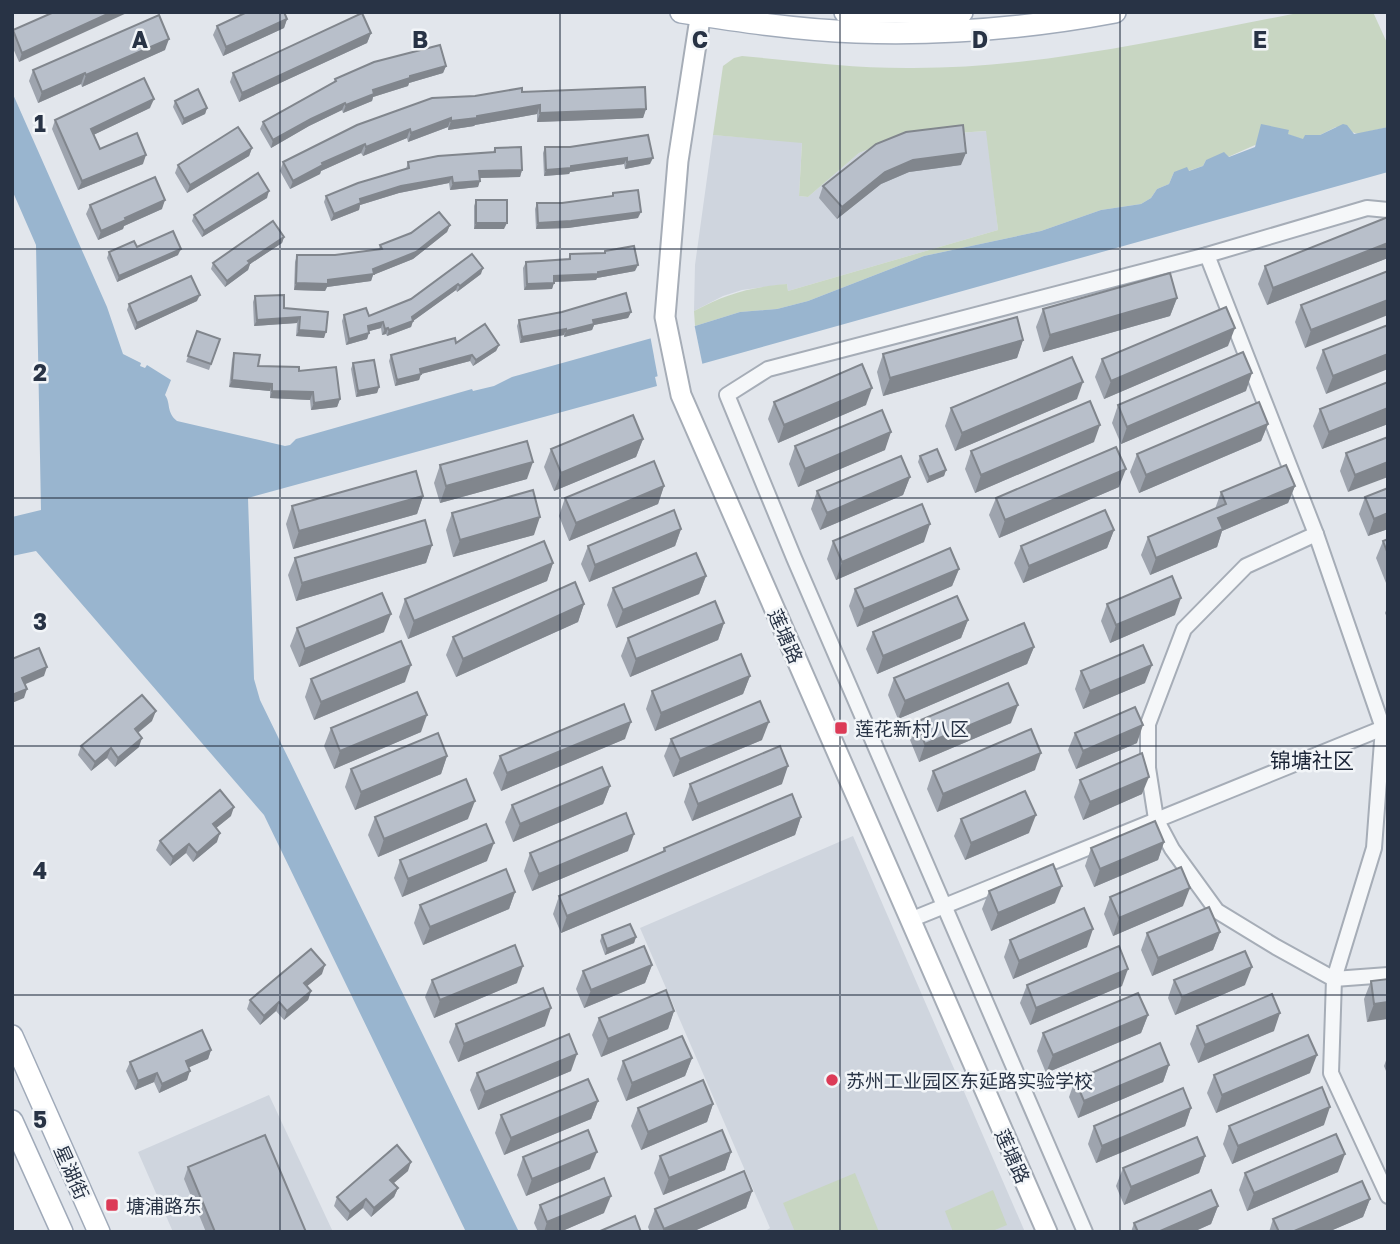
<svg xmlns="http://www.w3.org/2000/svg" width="1400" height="1244" viewBox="0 0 1400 1244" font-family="'Golos Text','Noto Sans SC',sans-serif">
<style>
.built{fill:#cfd5de}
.green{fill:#c8d6c2}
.water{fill:#99b5cf}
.pier{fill:#e2e6ec}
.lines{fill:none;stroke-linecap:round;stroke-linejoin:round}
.street-casing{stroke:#a6adb7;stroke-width:18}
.secondary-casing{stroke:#a6adb7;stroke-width:23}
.primary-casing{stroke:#a0aab9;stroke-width:24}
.street{stroke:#f5f7f9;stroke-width:14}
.secondary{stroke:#fff;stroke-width:19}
.primary{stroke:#fff;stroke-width:21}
.wall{fill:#9ea4ae}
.shaded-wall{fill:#81868d}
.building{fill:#b8bfca;stroke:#81868d;stroke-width:2}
.grid{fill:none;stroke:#283345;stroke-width:2;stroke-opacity:0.55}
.poi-dot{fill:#dc3b57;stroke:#f2f5f8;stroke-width:2.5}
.labels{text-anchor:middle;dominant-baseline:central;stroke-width:5;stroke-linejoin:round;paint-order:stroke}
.street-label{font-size:19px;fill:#283345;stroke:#f2f5f8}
.poi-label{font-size:19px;fill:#283345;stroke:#f2f5f8;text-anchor:start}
.neighbourhood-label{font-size:21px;fill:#1a2436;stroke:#f2f5f8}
.grid-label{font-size:23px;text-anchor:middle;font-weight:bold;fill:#283345;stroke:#f2f5f8;stroke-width:5;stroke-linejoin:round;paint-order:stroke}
</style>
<rect width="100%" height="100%" fill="#e2e6ec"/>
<g class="built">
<polygon points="987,131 998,230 788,291 787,284 742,290 723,296 694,311 695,265 713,135 802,142 799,196 808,197 859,153 898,137"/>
<polygon points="853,836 1025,1232 764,1232 770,1228 640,928"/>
<polygon points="269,1095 333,1232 173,1232 138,1152"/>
</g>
<g class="green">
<path d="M1303,12H1373L1388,45V127L1358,134L1336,127L1320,135H1305L1304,140L1287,134L1289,130L1228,157L1206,160L1203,166L1188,171L1174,172L1169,184L1157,189L1151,198L1141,204L1101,210L1041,231L924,256L808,301L777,309L740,312L695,326L694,311C726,294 750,287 787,284L788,291L998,230L986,131L898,137L859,153L808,197L799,196L802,143L713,135L723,66L734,58L742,56C797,61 852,68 907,68C1040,69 1172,37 1303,12Z"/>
<polygon points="855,1173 879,1232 795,1232 783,1203"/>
<polygon points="993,1190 1007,1225 990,1232 953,1232 945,1211"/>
</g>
<path class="water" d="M12,92L107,307L123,354L141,363L140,366L145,368L147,365L171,380L165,395C171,403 166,412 177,421L285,446L290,445L296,439L472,389L473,391L494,386L512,377L695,326L740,312L777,309L808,301L924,256L1041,231L1101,210L1141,204L1151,198L1157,189L1169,184L1174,172L1187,167L1189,171L1203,166L1206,160L1224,152L1229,157L1255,147L1261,124L1289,130L1288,134L1303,139L1305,135H1320L1343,124L1347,125L1354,134L1388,127V172L655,377L657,386L248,498L254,679L260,700L519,1232H466L264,815L36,551L12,556V517L41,510L36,245L12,190Z"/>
<polygon class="pier" points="694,323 703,367 658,378 650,335"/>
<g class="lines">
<g class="street-casing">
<g id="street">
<polyline points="1388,210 1367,208 1207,255 1316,534 1383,728 1374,848 1334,979 1388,975"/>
<polyline points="1316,534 1246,566 1184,629 1148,724 1148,768 1156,819 1172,849 1217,911 1276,947 1334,979 1331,1073 1388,1196"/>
<polyline points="910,920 1388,726"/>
<polyline points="1085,1232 794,558 727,395 768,369 1207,255"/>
</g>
</g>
<g class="secondary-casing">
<polyline id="secondary" points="701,12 678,161 665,317 681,395 1047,1232"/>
</g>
<g class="primary-casing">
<g id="primary">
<path d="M681,12C739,21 797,30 856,32C942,35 1030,28 1115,12"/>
<polyline points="845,12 962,12"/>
<polyline points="12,1036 99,1232"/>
<polyline points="12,1121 62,1232"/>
</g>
</g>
<use href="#street" class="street"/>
<use href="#secondary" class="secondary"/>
<use href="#primary" class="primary"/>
</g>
<g class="wall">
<polygon points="54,12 19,62 12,46 13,30"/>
<polygon points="287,19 284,28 223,56 213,35 217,26"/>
<polygon points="371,33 367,43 239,102 230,82 233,73"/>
<polygon points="165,50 82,87 81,84 38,103 29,81 33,70"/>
<polygon points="446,66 443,73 409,83 408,86 373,97 372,101 343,113 342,110 309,126 271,148 260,129 263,122 334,83 335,79"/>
<polygon points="522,92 646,109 643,118 537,122 537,114 475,125 474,126 448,130 448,127 408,142 407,138 363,156 361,153 321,171 320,174 290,189 280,171 283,162 475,96"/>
<polygon points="175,101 207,108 205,114 182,125 173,107"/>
<polygon points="150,108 93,135 100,149 143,164 78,190 52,129 55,120"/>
<polygon points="876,144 961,165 909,172 881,184 837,219 819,198 823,186"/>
<polygon points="545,147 570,147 650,164 625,169 624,164 570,172 569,174 544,176 543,153"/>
<polygon points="252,148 249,156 187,193 175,173 178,165"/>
<polygon points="495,148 522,170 520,177 480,178 478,187 450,190 449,183 399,193 360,205 359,210 331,221 324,202 326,196 406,169 408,162 493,152"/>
<polygon points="613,193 638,218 568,228 536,229 535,209 537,203 562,203 612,197"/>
<polygon points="267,198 202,237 192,221 194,215"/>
<polygon points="476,200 504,229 474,229 474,206"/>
<polygon points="90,205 162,209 124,226 123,229 98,240 86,214"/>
<polygon points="1388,217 1388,258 1267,305 1258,284 1265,266"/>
<polygon points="450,225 447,232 413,259 373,275 371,281 327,287 325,291 294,290 295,262 297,255 335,255 379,250 380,245"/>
<polygon points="284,237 282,243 250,264 248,270 225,287 211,269 213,263"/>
<polygon points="137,247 178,255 117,282 107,258 109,252"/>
<polygon points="605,251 635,271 597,278 596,280 554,282 552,289 524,290 523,268 526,262 568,260 570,254 604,253"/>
<polygon points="1388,271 1305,348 1295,322 1301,305"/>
<polygon points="481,274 457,292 456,290 413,321 411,327 387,336 386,334 382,335 381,328 369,331 367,339 346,345 342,321 344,315 369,316"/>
<polygon points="255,296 284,308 328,312 324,338 296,336 297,323 254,326 253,302"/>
<polygon points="1177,298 1170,316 1043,352 1036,327 1043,309"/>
<polygon points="197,301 135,330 127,310 129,304"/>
<polygon points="631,312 628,318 594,325 592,330 564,337 564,335 520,343 517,326 519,320"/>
<polygon points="1388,325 1326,394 1316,368 1323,350"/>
<polygon points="197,331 220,339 209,370 186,362"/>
<polygon points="1023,340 1017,358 883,396 877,372 883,354"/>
<polygon points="456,343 499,345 496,351 473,366 470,361 421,374 419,380 395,386 389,361 391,355"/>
<polygon points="1228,346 1104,399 1095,377 1102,359"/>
<polygon points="234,353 258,366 299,371 340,399 337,407 311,410 310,400 270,398 270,391 229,387 232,360"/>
<polygon points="353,363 379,387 377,393 356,397 351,369"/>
<polygon points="1388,382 1388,424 1322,449 1313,426 1320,409"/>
<polygon points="1246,391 1121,444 1112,423 1118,405"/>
<polygon points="1077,399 955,451 945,426 951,408"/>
<polygon points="774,402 866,405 778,443 768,419"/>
<polygon points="1268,424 1261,441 1139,493 1130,472 1137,454"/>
<polygon points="1388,437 1348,492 1340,471 1346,453"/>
<polygon points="643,439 636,457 554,491 544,467 551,449"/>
<polygon points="1094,442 975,493 965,469 971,451"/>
<polygon points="795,446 885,450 798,487 789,464"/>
<polygon points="920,456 946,470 944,476 927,483 918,462"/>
<polygon points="440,465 527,479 440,503 434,483"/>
<polygon points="910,477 903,495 820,530 811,509 817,491"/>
<polygon points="664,486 658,504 569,541 559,516 565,498"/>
<polygon points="1295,486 1288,503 1222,531 1217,547 1150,575 1141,555 1148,537 1215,509 1221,492"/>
<polygon points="1119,487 999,538 989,515 996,498"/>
<polygon points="1388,488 1388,529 1368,536 1359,514 1365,497"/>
<polygon points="423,496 417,514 293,549 286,524 292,506"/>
<polygon points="452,513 534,535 453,557 446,530"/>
<polygon points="681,529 675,546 589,582 581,564 588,546"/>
<polygon points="1114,530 1107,548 1023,583 1014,563 1021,546"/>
<polygon points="1388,539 1388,582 1386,583 1376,558 1383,541"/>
<polygon points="833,541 924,542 836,580 827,559"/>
<polygon points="432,545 426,563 296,601 288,575 295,558"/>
<polygon points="553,563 547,581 408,639 399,617 405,599"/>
<polygon points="959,569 952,586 857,627 849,606 855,589"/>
<polygon points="706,576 699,594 616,628 607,605 613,588"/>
<polygon points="584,604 578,622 456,677 446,655 453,637"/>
<polygon points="1107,604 1175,615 1110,643 1101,621"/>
<polygon points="1388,606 1388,620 1385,613"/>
<polygon points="968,620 961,638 877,674 866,649 873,632"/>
<polygon points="724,623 718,640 630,677 621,656 628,638"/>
<polygon points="297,628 384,632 299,667 290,646"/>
<polygon points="1034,647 1027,664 898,719 888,695 894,678"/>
<polygon points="1081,671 1145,683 1083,709 1075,689"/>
<polygon points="750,676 743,694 655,731 646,709 652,691"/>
<polygon points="311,679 405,682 314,720 305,697"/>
<polygon points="152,721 138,733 139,747 115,767 107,758 91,771 78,755 81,746"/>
<polygon points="916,722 1011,723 919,762 910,740"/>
<polygon points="331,728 421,732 334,769 324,746"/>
<polygon points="1075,733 1137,743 1076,769 1068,750"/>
<polygon points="625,739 501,791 493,773 500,756"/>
<polygon points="671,739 762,740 673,777 664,756"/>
<polygon points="447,756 441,774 355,810 345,787 351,769"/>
<polygon points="1035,770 937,812 927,789 933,771"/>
<polygon points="1080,780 1142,794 1083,820 1074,797"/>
<polygon points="690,784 782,784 692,821 684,802"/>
<polygon points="610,786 603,804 513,842 505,822 512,805"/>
<polygon points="231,816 216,828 217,842 193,862 186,853 170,866 156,850 160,841"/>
<polygon points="375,817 468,819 378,857 368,835"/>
<polygon points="801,817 795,835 561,933 553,914 559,896 662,853 664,848"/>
<polygon points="961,819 1029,833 965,860 954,836"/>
<polygon points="1164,842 1158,860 1094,887 1085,866 1091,848"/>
<polygon points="628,851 532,891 524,871 530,853"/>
<polygon points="400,860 487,861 402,897 394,878"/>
<polygon points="989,891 1055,903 991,931 982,909"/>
<polygon points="515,892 509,909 423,945 414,923 420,905"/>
<polygon points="1110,897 1183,906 1113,936 1104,914"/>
<polygon points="1220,932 1213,950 1152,976 1141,950 1147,933"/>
<polygon points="602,935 636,937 634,943 605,955 600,941"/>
<polygon points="1010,940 1087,947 1013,979 1004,957"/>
<polygon points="652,965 645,983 584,1008 576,989 583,971"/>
<polygon points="322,974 307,986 311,991 308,1000 284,1020 276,1011 260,1025 247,1009 250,1000"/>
<polygon points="1388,979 1367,1022 1364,999 1371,981"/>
<polygon points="432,980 517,983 434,1018 425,997"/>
<polygon points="1174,980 1245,985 1175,1015 1168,998"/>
<polygon points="1027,985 1122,986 1030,1025 1020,1003"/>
<polygon points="674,1011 668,1029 601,1057 592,1035 599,1018"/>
<polygon points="1148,1015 1141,1033 1046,1073 1037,1051 1043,1033"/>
<polygon points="456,1024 545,1026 458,1062 449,1042"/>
<polygon points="1197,1026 1274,1031 1198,1063 1190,1044"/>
<polygon points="211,1050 208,1059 189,1067 187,1080 159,1093 154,1082 135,1090 126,1071 130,1062"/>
<polygon points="1388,1055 1388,1076 1384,1066"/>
<polygon points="692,1058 685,1076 626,1101 617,1079 623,1061"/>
<polygon points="1169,1065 1163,1082 1078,1118 1069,1097 1075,1080"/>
<polygon points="571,1071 478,1110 470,1090 477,1073"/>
<polygon points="1310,1073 1216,1113 1207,1093 1214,1075"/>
<polygon points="598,1101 591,1119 504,1155 495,1133 501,1115"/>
<polygon points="713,1104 707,1122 641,1150 631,1126 638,1108"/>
<polygon points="1191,1108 1185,1126 1096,1163 1088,1144 1094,1126"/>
<polygon points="1324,1125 1232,1164 1223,1144 1229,1126"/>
<polygon points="731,1152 725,1170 663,1195 654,1173 660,1156"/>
<polygon points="1205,1156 1199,1173 1124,1205 1116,1186 1123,1168"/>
<polygon points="523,1157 590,1169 526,1196 517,1175"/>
<polygon points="188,1167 306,1232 206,1232 184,1179"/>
<polygon points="408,1171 393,1183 398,1188 394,1197 371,1217 363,1208 347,1221 334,1206 337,1197"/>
<polygon points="1338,1172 1247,1211 1239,1190 1245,1173"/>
<polygon points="752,1191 746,1208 692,1232 650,1232 648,1227 655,1209"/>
<polygon points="1370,1199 1363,1217 1328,1232 1269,1232 1273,1219"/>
<polygon points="540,1205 604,1213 560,1232 538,1232 534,1223"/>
<polygon points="1218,1206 1211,1224 1193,1232 1131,1232 1134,1223"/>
</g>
<g class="shaded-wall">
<polygon points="112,12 129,12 19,62 22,53"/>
<polygon points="287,19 284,28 223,56 226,47"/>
<polygon points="371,33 367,43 239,102 242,93"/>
<polygon points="169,39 165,50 82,87 86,75"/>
<polygon points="446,66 443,73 409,83 408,86 373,97 372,101 343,113 346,105 373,90 410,76"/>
<polygon points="85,73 81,84 38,103 42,92"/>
<polygon points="154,99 150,108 87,138 91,129"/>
<polygon points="345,103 342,110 309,126 271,148 273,140 311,119"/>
<polygon points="540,105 537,114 475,125 474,126 448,130 451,121"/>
<polygon points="207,108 205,114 182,125 184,119"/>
<polygon points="646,109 643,118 537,122 540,113"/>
<polygon points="451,118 448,127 408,142 411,133"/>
<polygon points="410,129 407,138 363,156 366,147"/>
<polygon points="365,144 361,153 321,171 320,174 290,189 293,181 322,163"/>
<polygon points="252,148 249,156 187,193 190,185"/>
<polygon points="966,153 961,165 909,172 881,184 837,219 842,207 885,172 913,160"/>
<polygon points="146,155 143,164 78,190 82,181"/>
<polygon points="627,158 624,164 570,172 569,174 544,176 546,170"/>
<polygon points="653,158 650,164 625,169 627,162"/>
<polygon points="522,170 520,177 477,178 479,171"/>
<polygon points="452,177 449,183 399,193 360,205 359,210 331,221 334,214 360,199 401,186"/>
<polygon points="480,181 478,187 450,190 453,183"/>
<polygon points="269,191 267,198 202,237 204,231"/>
<polygon points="165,200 162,209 124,226 123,229 98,240 101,231 125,218"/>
<polygon points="641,212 638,218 568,228 536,229 538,223"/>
<polygon points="476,223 507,223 504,229 474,229"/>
<polygon points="450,225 447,232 413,259 373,275 371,281 327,287 325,291 294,290 296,283 328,280 373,269"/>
<polygon points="284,237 282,243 250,264 248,270 225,287 227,281 248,261"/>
<polygon points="1388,243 1388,258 1267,305 1273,288"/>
<polygon points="181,249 178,255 117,282 119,276"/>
<polygon points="638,265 635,271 597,278 596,280 552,282 554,276 598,272"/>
<polygon points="483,268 481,274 457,292 460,286"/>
<polygon points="554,283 552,289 524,290 527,284"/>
<polygon points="458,284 456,290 413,321 411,327 387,336 389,330 412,317"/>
<polygon points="200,295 197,301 135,330 137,323"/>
<polygon points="1177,298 1170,316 1043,352 1050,335"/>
<polygon points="1388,300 1388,315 1305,348 1311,330"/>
<polygon points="631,312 628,318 594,325 592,330 564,337 566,331 593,320"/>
<polygon points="300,317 297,323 254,326 257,320"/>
<polygon points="383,322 381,328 366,332 368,326"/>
<polygon points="388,328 386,334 382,335 385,329"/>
<polygon points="1235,328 1228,346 1104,399 1111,381"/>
<polygon points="566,329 564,335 520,343 522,337"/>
<polygon points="299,330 326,332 324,338 296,336"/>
<polygon points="369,333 367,339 346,345 349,339"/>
<polygon points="1023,340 1017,358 883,396 890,378"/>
<polygon points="499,345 496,351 473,366 476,360"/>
<polygon points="1388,354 1388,369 1326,394 1333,376"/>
<polygon points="472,355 470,361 421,374 419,380 395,386 397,380 420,369"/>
<polygon points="1252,373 1246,391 1121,444 1127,427"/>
<polygon points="232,380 272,384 270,391 229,387"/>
<polygon points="1083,382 1077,399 955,451 962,433"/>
<polygon points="379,387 377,393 356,397 358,391"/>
<polygon points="872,388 866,405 778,443 784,425"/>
<polygon points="272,391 313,392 310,400 270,398"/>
<polygon points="340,399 337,407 311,410 314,403"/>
<polygon points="1388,408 1388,424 1322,449 1329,432"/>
<polygon points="1268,424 1261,441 1139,493 1146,475"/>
<polygon points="1100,425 1094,442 975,493 981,475"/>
<polygon points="891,432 885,450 798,487 805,469"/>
<polygon points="643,439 636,457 554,491 561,473"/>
<polygon points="533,462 527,479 440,503 446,486"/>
<polygon points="1388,462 1388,477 1348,492 1355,475"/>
<polygon points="1126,469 1119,487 999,538 1005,520"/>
<polygon points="946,470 944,476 927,483 929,477"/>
<polygon points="910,477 903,495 820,530 827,513"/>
<polygon points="664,486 658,504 569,541 576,523"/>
<polygon points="1295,486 1288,503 1222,531 1217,547 1150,575 1156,558 1218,518"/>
<polygon points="423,496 417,514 293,549 299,531"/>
<polygon points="1388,513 1388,529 1368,536 1374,519"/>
<polygon points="540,517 534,535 453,557 460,540"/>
<polygon points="930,524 924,542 836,580 842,562"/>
<polygon points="681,529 675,546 589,582 595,565"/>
<polygon points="1114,530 1107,548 1023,583 1029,566"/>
<polygon points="432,545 426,563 296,601 302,583"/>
<polygon points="553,563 547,581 408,639 414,621"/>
<polygon points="959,569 952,586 857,627 864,609"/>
<polygon points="706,576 699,594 616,628 623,610"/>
<polygon points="1181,598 1175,615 1110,643 1116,625"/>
<polygon points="584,604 578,622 456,677 463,659"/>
<polygon points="391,614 384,632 299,667 305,649"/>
<polygon points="968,620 961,638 877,674 883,656"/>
<polygon points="724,623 718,640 630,677 636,659"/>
<polygon points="1034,647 1027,664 898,719 905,701"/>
<polygon points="411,665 405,682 314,720 321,702"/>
<polygon points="1152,665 1145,683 1083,709 1090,691"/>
<polygon points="47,667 44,676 19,687 22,678"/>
<polygon points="750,676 743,694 655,731 661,713"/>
<polygon points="27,689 24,698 12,703 12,695"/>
<polygon points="1018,705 1011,723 919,762 925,744"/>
<polygon points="156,711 152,721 131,738 135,729"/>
<polygon points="427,715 421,732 334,769 340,751"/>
<polygon points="631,722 625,739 501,791 507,773"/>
<polygon points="769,722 762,740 673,777 680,759"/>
<polygon points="1143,725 1137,743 1076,769 1083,751"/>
<polygon points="142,738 139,747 115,767 118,758"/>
<polygon points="111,748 107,758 91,771 95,762"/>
<polygon points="1041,753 1035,770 937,812 943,794"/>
<polygon points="447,756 441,774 355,810 361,792"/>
<polygon points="788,766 782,784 692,821 698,804"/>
<polygon points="1149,777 1142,794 1083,820 1090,802"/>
<polygon points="610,786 603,804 513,842 520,824"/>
<polygon points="475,801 468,819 378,857 384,839"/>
<polygon points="234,807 231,816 210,833 213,824"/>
<polygon points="1036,815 1029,833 965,860 971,843"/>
<polygon points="801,817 795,835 561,933 567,916"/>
<polygon points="220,833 217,842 193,862 197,853"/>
<polygon points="634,834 628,851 532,891 539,874"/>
<polygon points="1164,842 1158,860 1094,887 1100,869"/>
<polygon points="494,843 487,861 402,897 408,879"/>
<polygon points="189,844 186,853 170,866 173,857"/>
<polygon points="1062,886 1055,903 991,931 998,913"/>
<polygon points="1190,888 1183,906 1113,936 1119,918"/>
<polygon points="515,892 509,909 423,945 430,927"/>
<polygon points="1093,929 1087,947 1013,979 1019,961"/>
<polygon points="1220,932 1213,950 1152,976 1158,958"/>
<polygon points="636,937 634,943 605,955 607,949"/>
<polygon points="325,965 322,974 300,992 304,983"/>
<polygon points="652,965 645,983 584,1008 591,990"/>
<polygon points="523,966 517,983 434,1018 440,1000"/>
<polygon points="1252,967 1245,985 1175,1015 1182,997"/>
<polygon points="1128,969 1122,986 1030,1025 1036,1008"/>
<polygon points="311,991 308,1000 284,1020 287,1011"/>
<polygon points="279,1002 276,1011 260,1025 264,1016"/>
<polygon points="1388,1002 1388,1019 1367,1022 1374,1004"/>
<polygon points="551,1008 545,1026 458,1062 464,1044"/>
<polygon points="674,1011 668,1029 601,1057 608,1039"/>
<polygon points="1280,1013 1274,1031 1198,1063 1205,1045"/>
<polygon points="1148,1015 1141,1033 1046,1073 1053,1055"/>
<polygon points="211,1050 208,1059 183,1070 186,1061"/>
<polygon points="577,1054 571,1071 478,1110 485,1092"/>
<polygon points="1317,1055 1310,1073 1216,1113 1222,1095"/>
<polygon points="692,1058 685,1076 626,1101 632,1083"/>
<polygon points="1169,1065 1163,1082 1078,1118 1084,1101"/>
<polygon points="190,1071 187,1080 159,1093 162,1084"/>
<polygon points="157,1073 154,1082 135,1090 138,1081"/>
<polygon points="598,1101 591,1119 504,1155 511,1138"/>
<polygon points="713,1104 707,1122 641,1150 648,1132"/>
<polygon points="1330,1107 1324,1125 1232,1164 1238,1146"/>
<polygon points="1191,1108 1185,1126 1096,1163 1102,1146"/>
<polygon points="597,1152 590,1169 526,1196 532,1179"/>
<polygon points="731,1152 725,1170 663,1195 669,1178"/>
<polygon points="1345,1154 1338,1172 1247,1211 1254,1193"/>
<polygon points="1205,1156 1199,1173 1124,1205 1131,1187"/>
<polygon points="411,1162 408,1171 387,1189 390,1180"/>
<polygon points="398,1188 394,1197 371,1217 374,1208"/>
<polygon points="752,1191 746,1208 692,1232 663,1232 664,1229"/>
<polygon points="611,1196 604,1213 560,1232 544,1232 547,1222"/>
<polygon points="366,1199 363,1208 347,1221 350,1212"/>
<polygon points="1370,1199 1363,1217 1328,1232 1292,1232"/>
<polygon points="1218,1206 1211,1224 1193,1232 1158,1232"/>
</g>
<g class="building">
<polygon points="54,12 112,12 22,53 13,30"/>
<polygon points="247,12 284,12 287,19 226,47 217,26"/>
<polygon points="362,13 371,33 242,93 233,73"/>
<polygon points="159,15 169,39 86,75 85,73 42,92 33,70"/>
<polygon points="440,45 446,66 410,76 410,78 373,90 374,94 346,105 345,103 311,119 273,140 263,122 336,81 335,79 374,62"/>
<polygon points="144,78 154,99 91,129 100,149 137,133 146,155 82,181 55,120"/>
<polygon points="645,87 646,109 540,113 540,105 477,116 477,118 451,121 451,118 411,133 410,129 366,147 365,144 322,163 323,165 293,181 283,162 357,125 432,98 475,96 522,88 522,92"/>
<polygon points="198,89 207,108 184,119 175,101"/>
<polygon points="963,125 966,153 913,160 885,172 842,207 823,186 876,144 906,132"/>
<polygon points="238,127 252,148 190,185 178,165"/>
<polygon points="648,135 653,158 627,162 627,158 571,166 571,168 546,170 545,147 570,147"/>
<polygon points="521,147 522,170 479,171 480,181 453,183 452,177 401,186 360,199 361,203 334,214 326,196 358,183 409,168 408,162 438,156 495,152 495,148"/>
<polygon points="258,173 269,191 204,231 194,215"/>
<polygon points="155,177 165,200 125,218 126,220 101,231 90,205"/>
<polygon points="638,190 641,212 571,221 538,223 537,203 562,203 613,196 613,193"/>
<rect x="476" y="200" width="31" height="23"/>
<polygon points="439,212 450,225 416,252 373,269 374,274 328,280 328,284 296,283 297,255 335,255 382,249 380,245 411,233"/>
<polygon points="1388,217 1388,243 1273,288 1265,266"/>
<polygon points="273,221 284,237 248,261 250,263 227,281 213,263"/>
<polygon points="173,231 181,249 119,276 109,252 134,241 137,247"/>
<polygon points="634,246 638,265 598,272 598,274 554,276 554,283 527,284 526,262 570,259 570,254 605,253 605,251"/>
<polygon points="472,254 483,268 460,286 458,284 412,317 413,321 389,330 388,328 385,329 383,322 368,326 369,333 349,339 344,315 366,308 369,316 411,299"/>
<polygon points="1388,271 1388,300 1311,330 1301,305"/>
<polygon points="1170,273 1177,298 1050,335 1043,309"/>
<polygon points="191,276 200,295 137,323 129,304"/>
<polygon points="626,293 631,312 593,320 594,324 566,331 566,329 522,337 519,320 562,312"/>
<polygon points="284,295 284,308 328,312 326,332 299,330 300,317 257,320 255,296"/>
<polygon points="1226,307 1235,328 1111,381 1102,359"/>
<polygon points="1017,317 1023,340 890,378 883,354"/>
<polygon points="485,324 499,345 476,360 472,355 420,369 421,374 397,380 391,355 455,338 456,343"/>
<polygon points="1388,325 1388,354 1333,376 1323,350"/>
<polygon points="197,331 220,339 211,364 188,356"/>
<polygon points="1243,352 1252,373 1127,427 1118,405"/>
<polygon points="234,353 260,355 258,366 299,367 299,371 336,367 340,399 314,403 313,392 272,391 272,384 232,380"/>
<polygon points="1072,357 1083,382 962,433 951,408"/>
<polygon points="374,360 379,387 358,391 353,363"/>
<polygon points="862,364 872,388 784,425 774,402"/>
<polygon points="1388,382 1388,408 1329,432 1320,409"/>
<polygon points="1090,401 1100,425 981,475 971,451"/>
<polygon points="1259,402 1268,424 1146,475 1137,454"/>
<polygon points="882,410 891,432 805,469 795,446"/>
<polygon points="633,415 643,439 561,473 551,449"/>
<polygon points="1388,437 1388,462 1355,475 1346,453"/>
<polygon points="527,441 533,462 446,486 440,465"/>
<polygon points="1116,447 1126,469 1005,520 996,498"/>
<polygon points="937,449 946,470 929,477 920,456"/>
<polygon points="901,456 910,477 827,513 817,491"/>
<polygon points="654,461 664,486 576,523 565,498"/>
<polygon points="1286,465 1295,486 1218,518 1223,529 1156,558 1148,537 1226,504 1221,492"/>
<polygon points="416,471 423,496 299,531 292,506"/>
<polygon points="1388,488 1388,513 1374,519 1365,497"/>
<polygon points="533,490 540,517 460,540 452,513"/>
<polygon points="922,504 930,524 842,562 833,541"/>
<polygon points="674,510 681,529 595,565 588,546"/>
<polygon points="1105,510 1114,530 1029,566 1021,546"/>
<polygon points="425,520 432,545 302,583 295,558"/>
<polygon points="1388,539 1388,554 1383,541"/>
<polygon points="544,541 553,563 414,621 405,599"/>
<polygon points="950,548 959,569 864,609 855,589"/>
<polygon points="696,553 706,576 623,610 613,588"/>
<polygon points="1172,576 1181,598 1116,625 1107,604"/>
<polygon points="575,582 584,604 463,659 453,637"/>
<polygon points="382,593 391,614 305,649 297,628"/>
<polygon points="957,596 968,620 883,656 873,632"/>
<polygon points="715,601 724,623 636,659 628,638"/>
<polygon points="1024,623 1034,647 905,701 894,678"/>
<polygon points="401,641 411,665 321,702 311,679"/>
<polygon points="1143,645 1152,665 1090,691 1081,671"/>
<polygon points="39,648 47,667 22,678 27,689 12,695 12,659"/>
<polygon points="741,654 750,676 661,713 652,691"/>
<polygon points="1008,683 1018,705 925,744 916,722"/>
<polygon points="417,692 427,715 340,751 331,728"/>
<polygon points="142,695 156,711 135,729 142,738 118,758 111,748 95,762 81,746"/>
<polygon points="760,701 769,722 680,759 671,739"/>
<polygon points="624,704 631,722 507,773 500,756"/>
<polygon points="1135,707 1143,725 1083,751 1075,733"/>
<polygon points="1031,729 1041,753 943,794 933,771"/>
<polygon points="438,733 447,756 361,792 351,769"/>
<polygon points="780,746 788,766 698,804 690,784"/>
<polygon points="1142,753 1149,777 1090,802 1080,780"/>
<polygon points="602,767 610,786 520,824 512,805"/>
<polygon points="466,779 475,801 384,839 375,817"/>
<polygon points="220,790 234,807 213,824 220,833 197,853 189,844 173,857 160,841"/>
<polygon points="1025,791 1036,815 971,843 961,819"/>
<polygon points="792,794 801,817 567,916 559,896 665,851 664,848"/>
<polygon points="626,813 634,834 539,874 530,853"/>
<polygon points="1155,821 1164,842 1100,869 1091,848"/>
<polygon points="486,824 494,843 408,879 400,860"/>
<polygon points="1053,864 1062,886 998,913 989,891"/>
<polygon points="1181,867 1190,888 1119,918 1110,897"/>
<polygon points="506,869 515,892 430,927 420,905"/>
<polygon points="1209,907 1220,932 1158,958 1147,933"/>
<polygon points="1084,908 1093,929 1019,961 1010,940"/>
<polygon points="630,924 636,937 607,949 602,935"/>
<polygon points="515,945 523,966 440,1000 432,980"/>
<polygon points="644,946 652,965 591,990 583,971"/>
<polygon points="1119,946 1128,969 1036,1008 1027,985"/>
<polygon points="311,949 325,965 304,983 311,991 287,1011 279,1002 264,1016 250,1000"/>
<polygon points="1245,951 1252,967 1182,997 1174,980"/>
<polygon points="1388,979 1388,1002 1374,1004 1371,981"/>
<polygon points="543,988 551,1008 464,1044 456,1024"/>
<polygon points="666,990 674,1011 608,1039 599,1018"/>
<polygon points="1138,993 1148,1015 1053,1055 1043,1033"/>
<polygon points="1272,994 1280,1013 1205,1045 1197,1026"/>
<polygon points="202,1030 211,1050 186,1061 190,1071 162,1084 157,1073 138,1081 130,1062"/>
<polygon points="569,1034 577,1054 485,1092 477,1073"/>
<polygon points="1308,1035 1317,1055 1222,1095 1214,1075"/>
<polygon points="682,1036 692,1058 632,1083 623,1061"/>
<polygon points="1160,1043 1169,1065 1084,1101 1075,1080"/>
<polygon points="588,1079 598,1101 511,1138 501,1115"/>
<polygon points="703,1080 713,1104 648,1132 638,1108"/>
<polygon points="1322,1087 1330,1107 1238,1146 1229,1126"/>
<polygon points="1183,1088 1191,1108 1102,1146 1094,1126"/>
<polygon points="588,1130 597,1152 532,1179 523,1157"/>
<polygon points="722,1130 731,1152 669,1178 660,1156"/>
<polygon points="1336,1134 1345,1154 1254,1193 1245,1173"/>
<polygon points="265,1135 306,1232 215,1232 188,1167"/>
<polygon points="1197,1137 1205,1156 1131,1187 1123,1168"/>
<polygon points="397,1145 411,1162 390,1180 398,1188 374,1208 366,1199 350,1212 337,1197"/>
<polygon points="744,1171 752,1191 664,1229 655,1209"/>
<polygon points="604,1178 611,1196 547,1222 540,1205"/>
<polygon points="1362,1181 1370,1199 1292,1232 1279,1232 1273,1219"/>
<polygon points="1211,1190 1218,1206 1158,1232 1138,1232 1134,1223"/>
<polygon points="635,1216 641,1232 598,1232"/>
</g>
<path class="grid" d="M280,12V1232M560,12V1232M840,12V1232M1120,12V1232M12,249H1388M12,498H1388M12,746H1388M12,995H1388"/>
<g class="poi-dot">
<rect x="834" y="721" width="14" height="14" rx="3.5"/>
<circle cx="832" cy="1080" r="7"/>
<rect x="105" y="1198" width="14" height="14" rx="3.5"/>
</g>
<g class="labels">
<g class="street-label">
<text transform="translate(786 636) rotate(66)">莲塘路</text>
<text transform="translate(1013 1156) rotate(66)">莲塘路</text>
<text transform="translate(72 1172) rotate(66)">星湖街</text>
</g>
<g class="poi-label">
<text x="855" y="728">莲花新村八区</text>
<text x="846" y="1080">苏州工业园区东延路实验学校</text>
<text x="126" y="1205">塘浦路东</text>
</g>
<g class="neighbourhood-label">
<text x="1312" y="760">锦塘社区</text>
</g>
</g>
<g class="grid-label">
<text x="140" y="48">A</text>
<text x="420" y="48">B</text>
<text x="700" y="48">C</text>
<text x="980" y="48">D</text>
<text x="1260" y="48">E</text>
<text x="40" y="132">1</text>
<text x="40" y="381">2</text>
<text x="40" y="630">3</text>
<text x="40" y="879">4</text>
<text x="40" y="1128">5</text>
</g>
<rect width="1400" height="1244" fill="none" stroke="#283345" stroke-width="28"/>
</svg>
